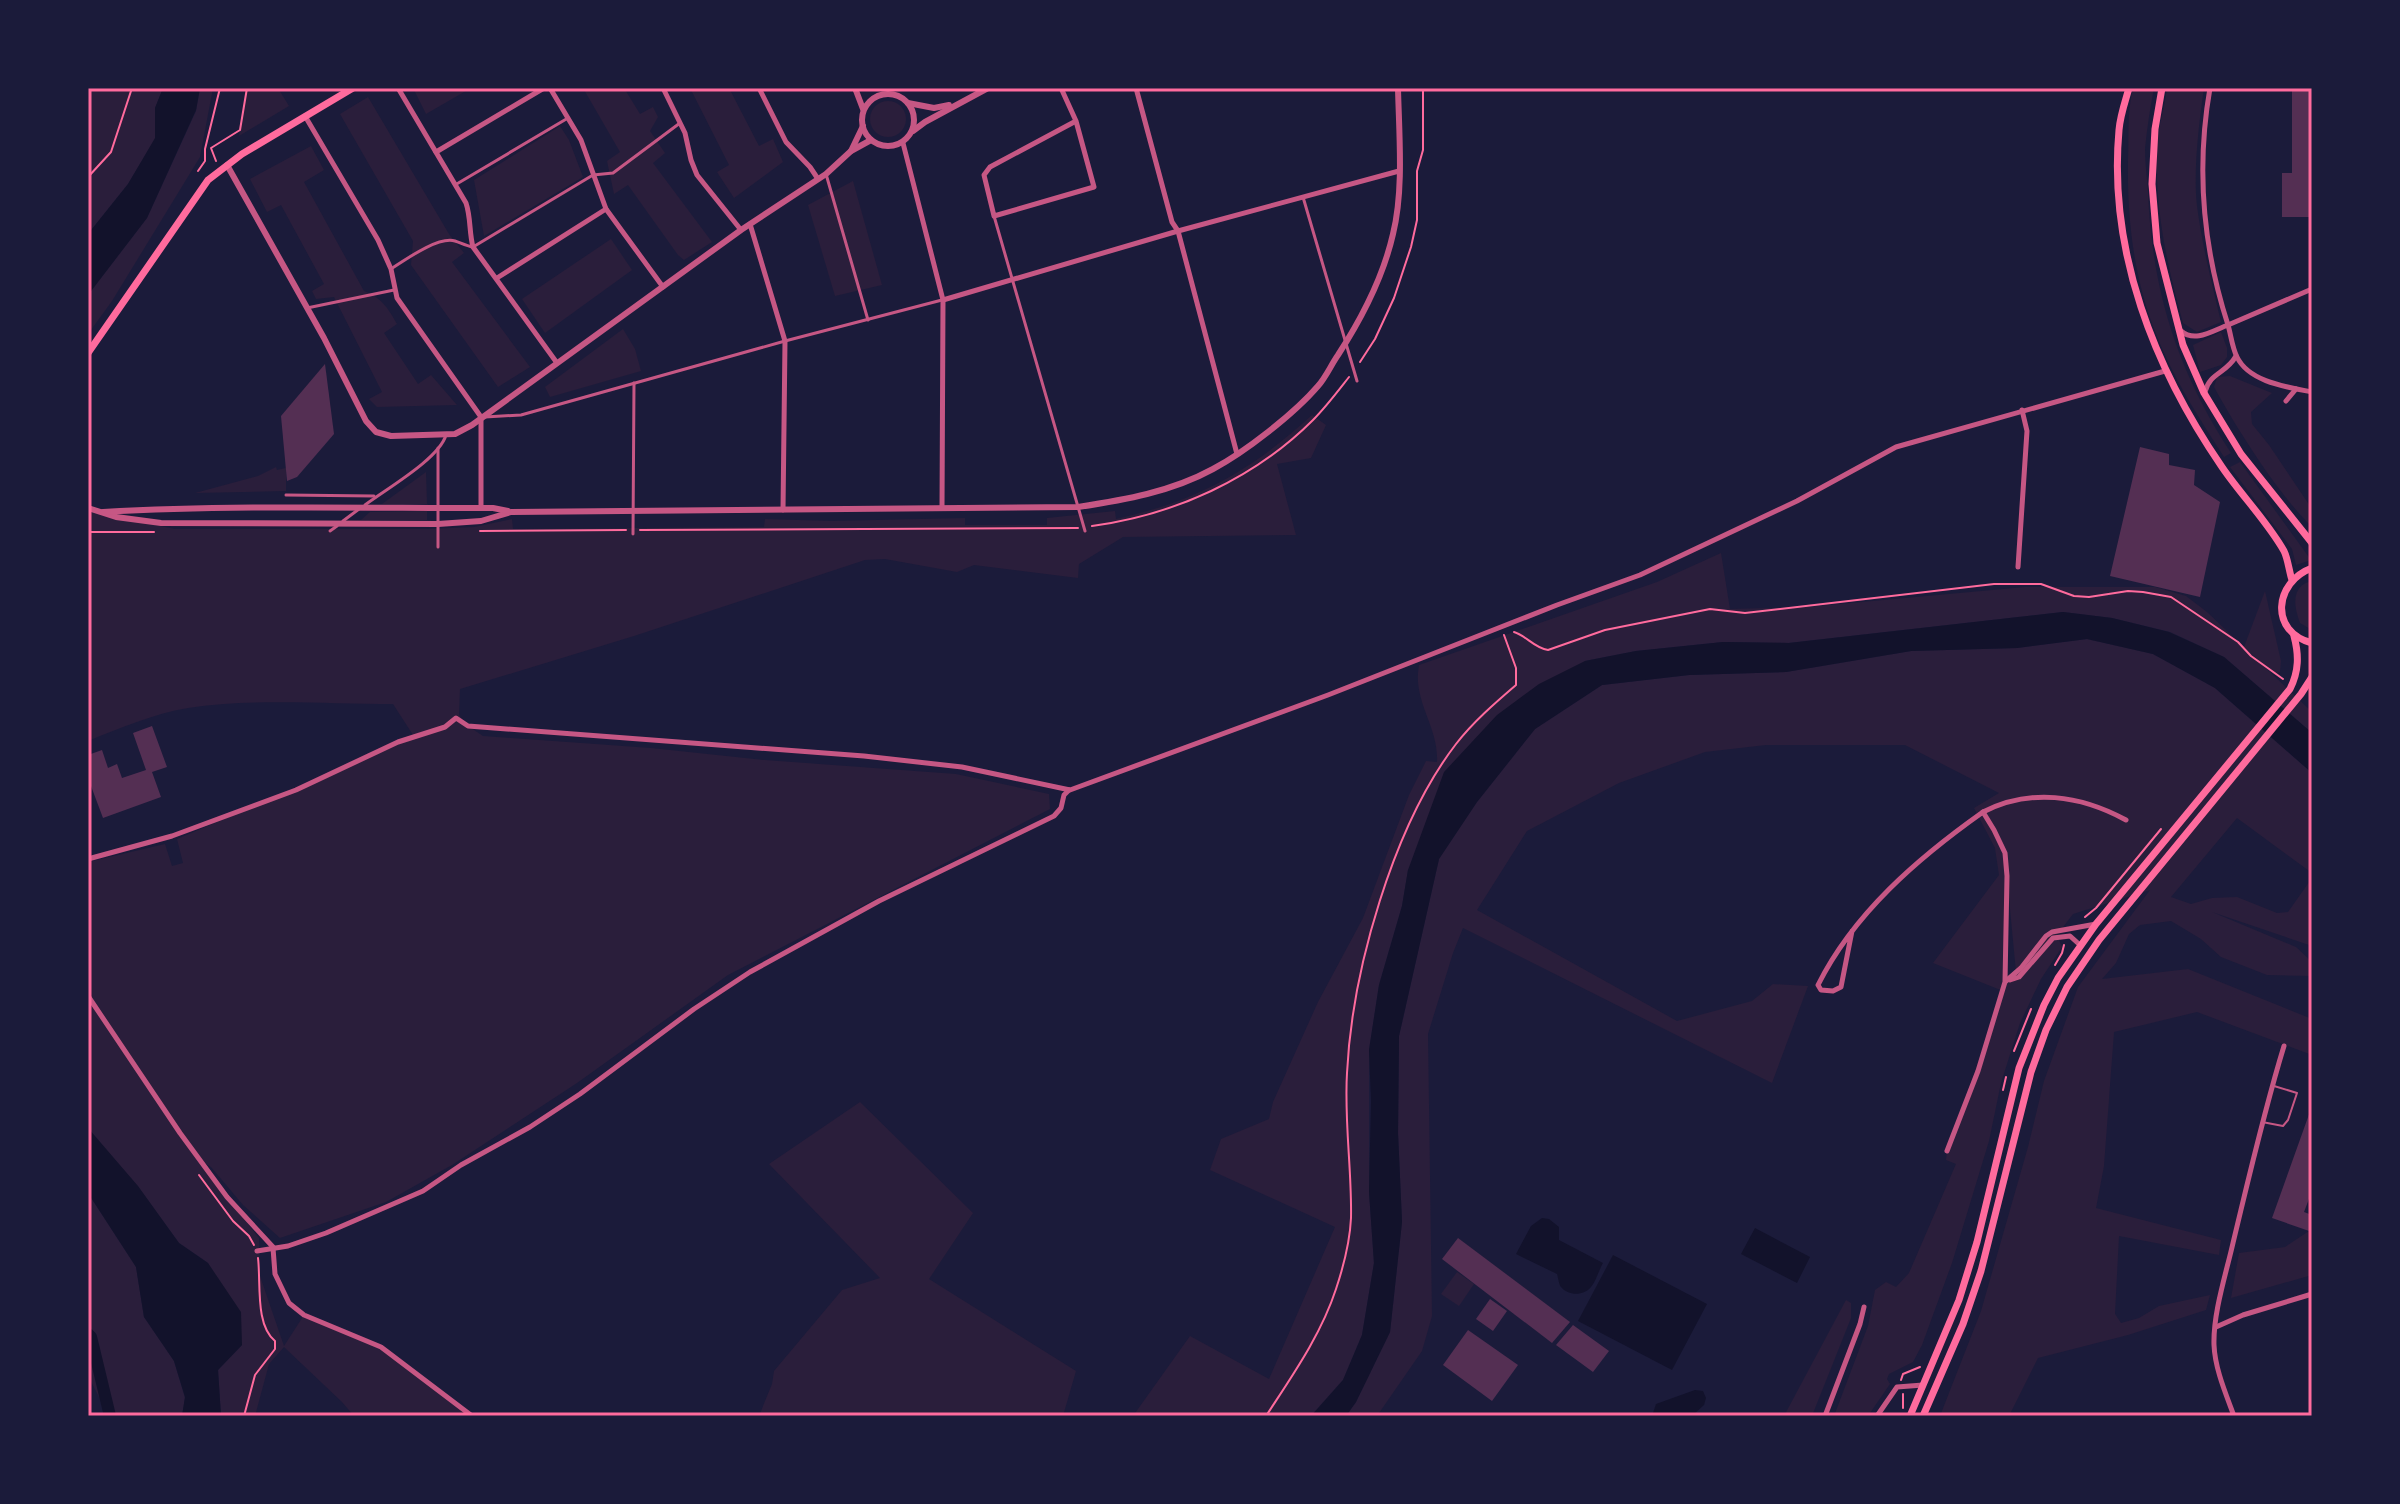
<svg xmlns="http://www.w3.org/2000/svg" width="2400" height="1504" viewBox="0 0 2400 1504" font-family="Lato,sans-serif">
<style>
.green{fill:#2a1e3b;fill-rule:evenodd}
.water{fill:#12122b}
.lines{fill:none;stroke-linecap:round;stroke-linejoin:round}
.canal{stroke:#12122b;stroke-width:12}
.building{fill:#542f53}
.path{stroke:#ff6b9d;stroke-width:2}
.service{stroke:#c65784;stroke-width:2}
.pedestrian{stroke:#c65784;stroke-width:3}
.minor{stroke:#c65784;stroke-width:5}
.tertiary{stroke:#c65784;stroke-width:6}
.secondary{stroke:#ff6b9d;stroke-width:7}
.neatline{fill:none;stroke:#ff6b9d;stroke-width:3}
</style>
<rect width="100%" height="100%" fill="#1b1b3a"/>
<g class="green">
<polygon points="88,88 163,88 155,108 156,138 128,184 88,234"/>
<polygon points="200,88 213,88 200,157 112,301 88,334 88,295 147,218 196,111"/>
<polygon points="247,88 278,88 289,106 239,136"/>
<polygon points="413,88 471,88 426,114"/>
<polygon points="583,88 624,88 640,114 653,107 658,117 650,131 665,153 653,163 712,242 684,260 678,255 628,185 614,194 607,161 620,152"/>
<polygon points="690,88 729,88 759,146 773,139 783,162 734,198 717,172 729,165"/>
<path d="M2133,88H2154C2150,108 2147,129 2145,149C2145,163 2147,178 2148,192C2152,291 2177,370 2231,453L2224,457C2199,418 2173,378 2156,334C2134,279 2127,220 2128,161C2129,136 2127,112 2133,88Z"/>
<path d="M2167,88H2204C2199,122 2193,172 2197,206C2202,245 2212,284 2221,322L2197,332L2183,323C2167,266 2152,197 2158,137C2160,121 2165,104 2167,88Z"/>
<polygon points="368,97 449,234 464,253 452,262 530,367 498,387 411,265 413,241 340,114"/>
<circle cx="888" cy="119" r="18"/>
<polygon points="560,126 569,140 583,177 484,236 474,180"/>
<path d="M311,146L324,170L304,182L364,291C382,298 388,308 397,324L384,333L418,384L431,375L457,405L377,407L369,399L382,392L334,297L316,299L312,291L324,284L281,205L267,212L250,179Z"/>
<polygon points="853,181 882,285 835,296 808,205"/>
<polygon points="611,239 632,270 545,333 522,299"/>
<polygon points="623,329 635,349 641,371 550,397 545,387"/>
<polygon points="2221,332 2227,348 2227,357 2221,365 2200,372 2193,345"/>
<path d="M2230,376L2272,393L2251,412L2252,424L2269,445L2312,509V527C2278,494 2237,429 2214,387L2217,377Z"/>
<path d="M1312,415L1326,425L1311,458L1277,464L1296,535L1123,537L1079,564L1078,578L974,565L957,572L885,559L865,560L634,636L460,689L459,715L464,721L462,722L483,736L651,748L765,760L956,774L1049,794L1050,809L728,975L577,1083L452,1165L386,1202L280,1238L243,1205L211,1167L195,1157L259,1238L260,1276L284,1346L304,1315L381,1347L476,1416H354L342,1402L284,1347L269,1364L255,1416H221L218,1370L242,1345L208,1263L179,1243L138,1187L88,1128V862L165,844L172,866L183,863L177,839L340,770L413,735L393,704C328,704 251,698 188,708C153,714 120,728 88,741V508L116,517L175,529H427L474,527L512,519L513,529L764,527L765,519L831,521L965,518V525H1047V518L1115,511L1116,519C1197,501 1251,471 1312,415Z"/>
<polygon points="2240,462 2311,560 2296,565 2292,549 2230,467"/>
<polygon points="276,467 277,470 286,468 286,491 195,493 258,476"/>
<polygon points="426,472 427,504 382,504"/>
<polygon points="427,511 427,520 361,520 370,512"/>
<path d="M1721,553L1730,609L1807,607L2025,587H2155L2186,596L2207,612L2312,712V733L2224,657L2170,632L2112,618L2063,612L1788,643L1723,642L1636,651L1585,661L1408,870L1402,906L1379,985L1369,1050V1192L1374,1263L1362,1335L1343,1380L1311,1416H1133L1190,1336L1269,1379L1335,1227L1210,1170L1221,1139L1269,1119L1273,1102L1318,1002L1363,918L1409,795L1426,761L1437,762C1439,727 1412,701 1419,665L1657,582Z"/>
<path d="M2312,581V630L2300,623C2294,607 2290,586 2312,581Z"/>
<polygon points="2265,591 2281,661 2280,672 2275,675 2244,647"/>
<path d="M2087,639L2153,654L2215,688L2312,773V873L2237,818L2171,897L2191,904L2212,898L2237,897L2277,913L2288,912L2312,878V946L2212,912L2296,947L2312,962V976L2267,975L2221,957L2201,939L2171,921L2140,925L2129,934L2116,963L2102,979L2188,969L2312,1019V1055L2197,1012L2114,1032L2104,1166L2096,1208L2221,1240L2219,1255L2119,1236L2115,1314L2121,1323L2139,1318L2159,1306L2210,1295L2206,1310L2128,1335L2038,1358L2009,1416H1940L1981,1311L2028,1147L2044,1081L2078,987L2150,890L2073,914L2057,935L2062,947L2041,979L2020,1023L2001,1083L1989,1141L1952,1263L1922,1345L1913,1362L1889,1374L1887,1379L1890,1384L1868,1416H1834L1868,1326L1875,1290L1886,1282L1896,1287L1909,1273L1956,1164L1946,1160L1947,1151L2003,991L1933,963L1999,875L1995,848L1974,808L1999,793L1905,745H1766L1705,752L1619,783L1527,831L1477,910L1677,1021L1752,1001L1773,984L1808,986L1772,1083L1463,928L1453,953L1428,1034L1432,1316L1422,1351L1377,1416H1346L1356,1402L1390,1332L1402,1222L1398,1133L1399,1036L1439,859L1477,802L1535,729L1602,685L1689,675L1786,672L1911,651L2017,648ZM2008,888L2016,972L2005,981Z"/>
<polygon points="860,1102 973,1213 929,1279 1076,1371 1063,1416 759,1416 772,1384 774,1371 842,1290 880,1278 769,1164"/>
<polygon points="88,1193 136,1267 144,1317 174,1361 185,1398 182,1416 109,1416 88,1376"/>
<polygon points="2309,1231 2312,1232 2312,1275 2231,1298 2239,1253 2285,1247"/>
<polygon points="1457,1272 1474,1284 1459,1306 1441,1294"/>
<polygon points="1846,1300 1851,1303 1851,1318 1812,1416 1784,1416"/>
</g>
<g class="water">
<polygon points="163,88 200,88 196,110 147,218 88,295 88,234 128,184 155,138 155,108"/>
<polygon points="2063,612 2112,618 2169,632 2224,657 2312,733 2312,773 2215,688 2153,654 2087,639 2017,648 1911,651 1786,672 1689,675 1602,685 1535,729 1477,802 1439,859 1399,1036 1398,1133 1402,1222 1390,1332 1356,1402 1346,1416 1311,1416 1343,1380 1362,1335 1374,1263 1369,1192 1371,1101 1369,1050 1379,985 1402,906 1408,870 1444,772 1497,715 1539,684 1585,661 1636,651 1723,642 1789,643"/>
<polygon points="88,1128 138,1186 179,1243 208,1263 241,1312 242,1345 218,1370 221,1416 182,1416 185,1397 174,1361 144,1317 136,1267 88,1193"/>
<path d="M1542,1218L1549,1219L1559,1227V1240L1603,1263C1599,1270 1596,1281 1591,1287C1584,1296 1568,1296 1561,1287C1559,1285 1558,1277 1557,1274L1516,1254L1531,1226Z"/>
<polygon points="1755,1228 1810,1257 1797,1283 1741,1254"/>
<polygon points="1613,1255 1707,1304 1672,1370 1578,1321"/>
<polygon points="1695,1390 1703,1391 1706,1398 1704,1405 1692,1416 1654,1416 1653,1413 1656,1404"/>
</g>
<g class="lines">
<polyline class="canal" points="88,1334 91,1337 110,1416"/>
</g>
<g class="building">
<polygon points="2292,88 2312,88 2312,217 2282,217 2282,173 2292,173"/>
<polygon points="325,364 334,434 297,477 287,481 281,416"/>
<polygon points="2140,447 2169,454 2169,465 2195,470 2194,485 2220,502 2200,597 2110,576"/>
<polygon points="152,726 167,767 152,772 161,797 103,818 88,778 88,755 102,750 108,768 117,764 122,778 146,770 133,733"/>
<polygon points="2312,1106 2312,1191 2304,1212 2312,1215 2312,1232 2272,1218"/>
<polygon points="1458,1238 1570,1322 1552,1343 1442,1259"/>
<polygon points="1490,1299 1507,1311 1493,1331 1476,1319"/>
<polygon points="1573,1325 1609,1351 1593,1372 1556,1345"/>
<polygon points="1468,1330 1518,1365 1492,1401 1443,1365"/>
</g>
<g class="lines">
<g class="path">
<polyline points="216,161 211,148 240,130 247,88"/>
<polyline points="198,171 205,161 205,149 220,88"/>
<polyline points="88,177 111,152 132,88"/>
<polyline points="1360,362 1375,339 1394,298 1411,247 1417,220 1417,171 1423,150 1423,88"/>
<path d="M1092,526C1174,515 1254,479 1313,420C1326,407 1338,391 1349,377"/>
<polyline points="640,530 1078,528"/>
<polyline points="480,531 626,530"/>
<polyline points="88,532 154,532"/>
<path d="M1514,632C1527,636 1534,648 1548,650L1605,630L1710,609L1745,613L1994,584H2041L2074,596L2089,597L2128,591L2143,592L2171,597L2238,642L2251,656L2283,679"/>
<polyline points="2085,917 2096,908 2161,829"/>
<polyline points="2055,965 2062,953 2064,945"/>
<polyline points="2014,1051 2031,1009"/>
<polyline points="2003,1090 2006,1077"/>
<polyline points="199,1175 233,1221 249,1236 254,1245"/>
<polyline points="1901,1380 1903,1374 1920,1367"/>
<polyline points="1903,1408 1903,1394"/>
<path d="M244,1416L255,1375L275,1349V1341C255,1325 261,1283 258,1258"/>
<path d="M1266,1416C1292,1376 1321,1335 1336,1289C1343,1268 1350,1240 1351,1218C1352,1170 1344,1121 1347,1073C1352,971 1393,826 1456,744C1473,722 1495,703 1516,685V668L1504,635"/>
</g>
<polyline class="service" points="2262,1122 2283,1126 2288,1120 2297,1093 2274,1086"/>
<g class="pedestrian">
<polyline points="826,174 868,320"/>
<polyline points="455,185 568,118"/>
<polyline points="1303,197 1357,381"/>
<polyline points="994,216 1085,531"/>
<path d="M391,269C405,260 438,236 455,241C461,243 466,246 473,247L593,175L613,173L680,123"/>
<polyline points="307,308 394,290"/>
<polyline points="485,417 521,415 785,341 942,300"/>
<polyline points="438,448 438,547"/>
<polyline points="286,495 374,496"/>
<path d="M365,505C386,489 439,459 446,435"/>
<polyline points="343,521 359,509"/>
<polyline points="330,531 337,526"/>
<polyline points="633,534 634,383"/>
</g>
<g class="minor">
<path d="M398,88L466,203C471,218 469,232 473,247L557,363"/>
<polyline points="550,88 581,140 606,209 663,287"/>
<polyline points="663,88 685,133 691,160 697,175 741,230"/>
<polyline points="759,88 786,142 810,167 818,179"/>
<polyline points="1061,88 1076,121 1094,187 994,216 984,175 990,167 1076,121"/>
<polyline points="1136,88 1172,222 1178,231 1237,454"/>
<polyline points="305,116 378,240 391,269 397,298 481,417 481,508"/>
<polyline points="903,143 943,300 942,508"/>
<polyline points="436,152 544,88"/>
<polyline points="750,224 785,341 783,510"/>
<polyline points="497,278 606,209"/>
<path d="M2312,289L2228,325C2231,335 2232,347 2237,357C2249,382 2287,387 2312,392"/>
<polyline points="943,300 1178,231 1399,171"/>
<path d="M2181,331C2195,343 2212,331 2228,325C2203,248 2196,168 2210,88"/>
<path d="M2205,392C2210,372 2226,374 2236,356"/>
<polyline points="2286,401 2296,389"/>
<polyline points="2018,567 2027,431 2022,410"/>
<path d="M1983,812C2030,788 2080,795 2126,820"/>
<polyline points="88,859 172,836 296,790 398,742 445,727 456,718 468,726 864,756 962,767 1070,790 1328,695 1557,605 1640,575 1797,501 1896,447 2165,371"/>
<path d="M1852,931L1841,987L1833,991L1821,990L1818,985C1854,913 1918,858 1983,812L1994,830L2005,853L2007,876L2005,982L1978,1071L1947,1151"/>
<polyline points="2010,980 2019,977 2053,938 2070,936 2080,945"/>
<polyline points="2006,981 2021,968 2046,936 2052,932 2096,924"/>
<polyline points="88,996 180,1133 227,1197 273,1247"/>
<polyline points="273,1248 275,1274 289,1303 304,1315 381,1347 472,1416"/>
<polyline points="257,1251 288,1246 326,1233 423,1191 461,1165 530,1127 580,1094 694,1009 750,972 879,901 1054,816 1061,808 1064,795 1069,790"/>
<polyline points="2216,1327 2243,1315 2312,1294"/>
<polyline points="1825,1416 1860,1324 1864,1307"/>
<polyline points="1877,1416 1897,1387 1923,1385"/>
<path d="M2234,1416C2226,1394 2215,1369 2214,1345C2213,1313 2226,1274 2233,1243C2249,1177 2264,1111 2284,1046"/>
</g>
<g class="tertiary">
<polyline points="855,88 863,109"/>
<circle cx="888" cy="120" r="26"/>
<polyline points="908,103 934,108 949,105"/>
<polyline points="913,131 925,122 988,88"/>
<polyline points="851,151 863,126"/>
<polyline points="227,165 324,338 366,421 376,432 391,436 455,434 472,425 741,230 826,174 851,151 871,140"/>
<path d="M88,508L116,517L161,523L438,524L481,521L511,512L1078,507C1124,500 1171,492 1213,469C1245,452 1294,414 1318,386C1326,377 1331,365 1338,355C1362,318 1383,278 1393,234C1404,190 1399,134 1398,88"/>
<path d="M103,512C233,505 363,508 493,508L508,511"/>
</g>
<g class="secondary">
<path d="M2129,88C2125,102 2120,116 2119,130C2108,251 2154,368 2222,467C2241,495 2267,521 2284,551C2288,559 2289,571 2292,580"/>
<polyline points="2162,88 2155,129 2152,184 2157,243 2183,345 2204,393 2241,454 2312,543"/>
<polyline points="88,353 208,180 242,154 353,88"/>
<path d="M2312,568C2274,582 2269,632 2312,643"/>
<path d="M1910,1416L1959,1300L1977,1242L2019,1068L2044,1005L2058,978L2096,924L2290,689C2299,671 2299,655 2294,636"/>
<polyline points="1923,1416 1963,1324 1981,1271 2031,1072 2046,1030 2067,987 2099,940 2301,694 2312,677"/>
</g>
</g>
<rect width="2400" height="1504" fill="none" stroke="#1b1b3a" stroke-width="180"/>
<rect x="90" y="90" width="2220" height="1324" class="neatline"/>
</svg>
